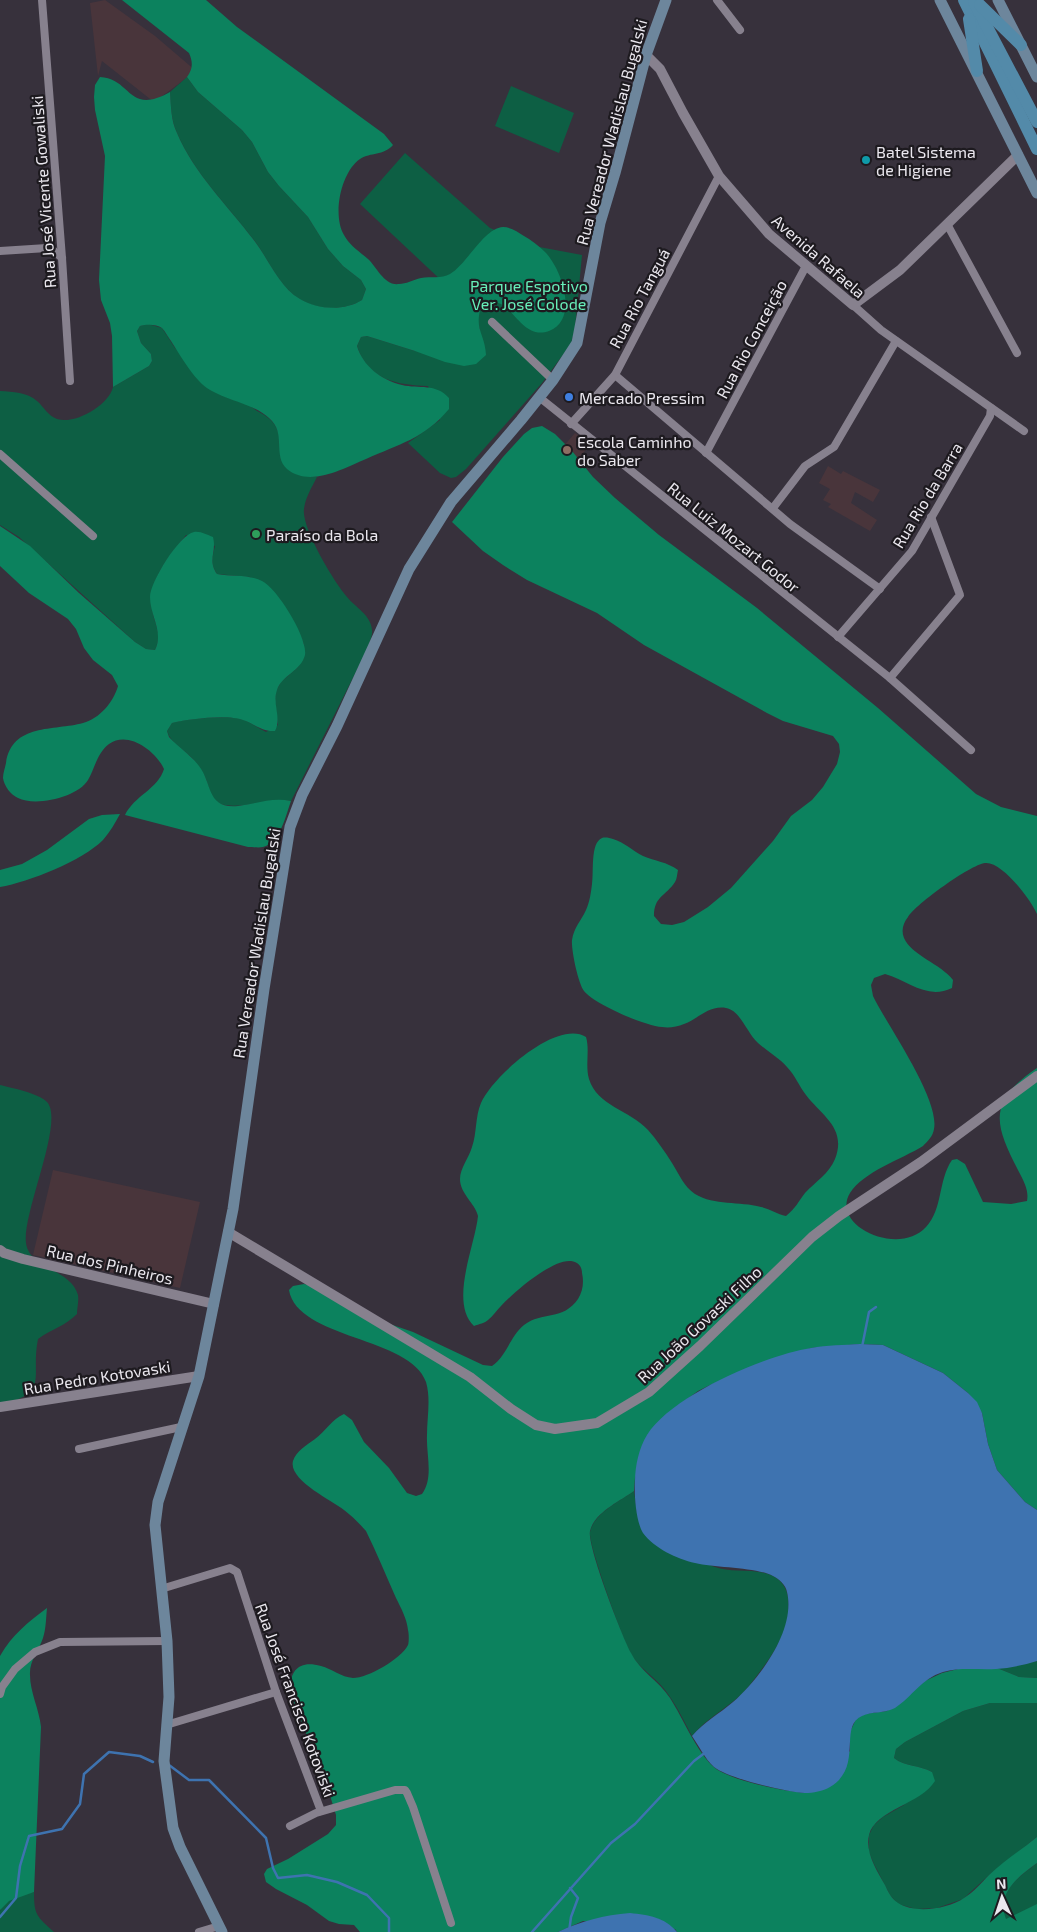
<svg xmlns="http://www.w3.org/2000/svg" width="1037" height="1932" viewBox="0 0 1037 1932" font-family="'Exo 2',sans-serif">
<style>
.education{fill:#49353b}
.green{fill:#0d5f44}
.forest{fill:#0c825e}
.water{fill:#3e73b0}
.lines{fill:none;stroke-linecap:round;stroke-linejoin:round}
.stream{stroke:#3e73b0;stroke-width:2.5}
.minor{stroke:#87818e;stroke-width:8}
.tertiary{stroke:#87818e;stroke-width:10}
.secondary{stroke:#6d869c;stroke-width:11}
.primary{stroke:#538aa9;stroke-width:12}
.culture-dot{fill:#0f9aa8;stroke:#1d1a1f;stroke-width:2}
.shop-dot{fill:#3f7fe0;stroke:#1d1a1f;stroke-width:2}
.education-dot{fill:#8d6e63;stroke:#1d1a1f;stroke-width:2}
.leisure-dot{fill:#2e9e5b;stroke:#1d1a1f;stroke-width:2}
.labels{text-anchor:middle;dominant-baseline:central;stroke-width:4.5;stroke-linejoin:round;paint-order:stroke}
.street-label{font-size:16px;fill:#ebe8ef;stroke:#1d1a1f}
.poi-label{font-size:16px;fill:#ebe8ef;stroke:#1d1a1f;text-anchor:start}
.park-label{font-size:16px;fill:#68efba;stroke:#1d1a1f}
</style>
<rect width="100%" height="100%" fill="#37313c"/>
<g class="education">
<polygon points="105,0 155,36 196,71 154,102 102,61 98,76 90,3"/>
<polygon points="575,433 590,444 576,463 562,448"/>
<polygon points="828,466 841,474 843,471 880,490 873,502 855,492 851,503 877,520 870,531 828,507 831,504 823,500 830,489 819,483"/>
<polygon points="53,1170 200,1202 180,1288 33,1255"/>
</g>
<g class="green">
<path d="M187,77L198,92L242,130L252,142L268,172L279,186L308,217L328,249L343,266L361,280L366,289L362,300C345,311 318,310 301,300C279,287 269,260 254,240C228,206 194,173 177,133C171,120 171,106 170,92Z"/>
<polygon points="511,86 574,113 559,153 495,126"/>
<path d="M405,153L490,228L534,246L582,255L575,328L571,344L542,383L466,469L456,477L451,478L440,473L408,443L440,420L428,386C397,385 368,380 357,346L361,337L367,336L415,351L480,330L477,318L459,297L360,204Z"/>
<path d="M148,324L162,328L175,348L257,411C279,422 280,432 280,456L299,475L317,477C312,487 305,498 304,509C301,527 334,582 347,597C355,607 371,615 372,630C373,635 369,643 368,648L291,801C270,797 228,814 215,800C209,794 209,786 206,779C203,772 197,764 193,759C184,749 171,744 167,731L172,723C187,719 227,715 242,719C250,722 258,728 266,732L278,725L275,701L276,691L281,682L298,667L304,644L280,599L250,577L217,574C210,563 212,558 215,546L186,535C169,556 148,580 152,608C154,625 163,633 155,650L146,649L135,642L19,537L0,525V391C13,392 27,392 37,401C44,407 48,416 57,419C75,425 109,405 113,387L149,366L152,361L151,354L141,343L137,331L140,326Z"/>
<path d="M0,1085C12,1088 38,1093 47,1102C65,1121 22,1213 26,1243C29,1269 71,1269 78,1295C79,1301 77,1308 77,1314C64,1327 53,1328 38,1339C30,1379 51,1391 0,1406Z"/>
<path d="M634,1491L637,1513C656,1526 674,1539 693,1552C700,1557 707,1565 715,1567C730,1573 754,1568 771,1575C782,1580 787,1588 788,1598C793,1631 768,1661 749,1686C733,1706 708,1716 692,1736C684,1721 676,1704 665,1690C655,1677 640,1669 631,1654C623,1640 588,1544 590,1532C594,1513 620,1501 634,1491Z"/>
<polygon points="1037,1661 1037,1678 1019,1677 997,1668"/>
<path d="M990,1703H1037V1837L989,1875L963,1899L937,1908L916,1909L898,1904L890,1895L874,1864L869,1852V1835L874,1825L883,1817L904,1805L932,1772C920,1765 905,1767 894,1758L896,1749L905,1742L963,1711Z"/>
<path d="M1037,1863V1925L1006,1923C997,1891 1014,1881 1037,1863Z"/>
<path d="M34,1892C34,1916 37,1916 54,1932H0C0,1926 0,1918 0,1911C3,1899 24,1894 34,1892Z"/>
</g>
<g class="forest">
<path d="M122,0H206L237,27L384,134L393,145C383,156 371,152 360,159C341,172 332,215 344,235C349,245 360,252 368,259C377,267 384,286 399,284C406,284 413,280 421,278C431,276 441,279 450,274C467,264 484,228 503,227C511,227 518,232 524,236C531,240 539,246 545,252C561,268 580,319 549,331C518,342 511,290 482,304C473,329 485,333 486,355L476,364L464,366L445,362L415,351L367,336L361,337L357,346C363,366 381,380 402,385C419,389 436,383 449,398V409C424,439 399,444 366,459C344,468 310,488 287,469C272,455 287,433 269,418C251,401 216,400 199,381C188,369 180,355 171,341C168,337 165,331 162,328C156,324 147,324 140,326L137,331L141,343L151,354L152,361L149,366L113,387L112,336L110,323L101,300L99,280L105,156L95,110L94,97L95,85L100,77C131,78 128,116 170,92C171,106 171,121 177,133C194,173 227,205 253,239C269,259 278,286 300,299C318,310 345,311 362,300L366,289L361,280L343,266L328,249L308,217L279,186L268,172L252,142L242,130L198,92L187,77C193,69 193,62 189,53Z"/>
<path d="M542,426L555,434L572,451L593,477L615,498L659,535L757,608L878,708L976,794L1001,807L1037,816V914C1031,900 1002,861 985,863C970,865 916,904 908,917C903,923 901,931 904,938C911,955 941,964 953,980L952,988C927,1000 909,981 885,974L874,978L871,985L873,996C887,1025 940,1099 934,1129C933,1136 928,1141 923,1146C902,1159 863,1172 850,1193C830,1226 899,1257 926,1227C943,1209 938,1180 952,1160L957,1159L965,1164L983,1202L1011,1204L1027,1201C1029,1190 1024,1182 1019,1172C994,1124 987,1102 1037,1068V1510L1025,1502L997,1470L988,1444L982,1413L968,1393L943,1373L883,1345L860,1344L811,1348L710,1385L698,1391L667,1414L635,1478L634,1491C620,1501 594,1513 590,1531C587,1546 622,1636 631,1653C640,1671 659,1681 670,1698C683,1718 697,1753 715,1768C732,1781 784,1791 806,1793L850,1751V1732L856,1719L864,1714L887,1711L925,1681L942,1673L958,1669L997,1668L1019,1677L1037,1678V1703H990L963,1711L905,1742L896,1749L894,1758C905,1767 920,1765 932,1772L935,1781C921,1804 875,1810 869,1835C865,1853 877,1871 885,1885C888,1892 892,1899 898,1903C915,1914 948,1909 964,1898C974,1892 981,1883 989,1875C1004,1861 1021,1850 1037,1837V1863C1018,1877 996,1893 1006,1919L1037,1904V1932H677L675,1929L583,1921L558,1932H360L354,1925L339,1924L329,1921L307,1905L276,1889L266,1882L264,1874L267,1869L288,1859L328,1834L336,1825V1815L328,1789L291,1695C288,1673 297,1659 321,1666C332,1669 341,1677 353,1678C368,1678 401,1659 408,1645C409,1642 409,1634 408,1630C407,1619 401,1608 396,1598C386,1576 377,1553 366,1531C359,1523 352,1516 344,1510C331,1500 288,1480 293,1461C296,1451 307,1445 315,1439C325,1432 332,1419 344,1414L352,1420L364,1442L389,1468L407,1493L416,1496L422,1494C434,1477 426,1455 427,1435C427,1418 431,1399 426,1382C411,1337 297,1339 289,1290L293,1286L304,1284L317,1287L381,1321L413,1332L483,1365L492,1366C507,1356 510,1336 524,1325C542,1311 563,1321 578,1299C583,1291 584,1282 582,1273C582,1266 578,1262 571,1261C552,1259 514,1292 501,1306C497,1310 493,1316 488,1320C485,1323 479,1324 474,1326C449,1302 475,1246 478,1216C475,1203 460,1194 460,1179C460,1168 469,1158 472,1147C477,1133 475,1117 481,1103C492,1077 557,1019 586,1037C590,1050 585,1065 589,1079C597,1106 630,1110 648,1130C657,1140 665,1152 672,1163C679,1174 684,1187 695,1194C715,1206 739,1201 761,1207C770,1209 777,1214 786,1216C796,1208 798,1202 805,1193C815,1182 829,1174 835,1159C847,1128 822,1116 806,1095C799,1086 795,1075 787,1067C779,1058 767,1051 758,1043C747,1033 740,1010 726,1008C709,1005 698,1019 684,1024C677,1027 669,1028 662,1027C645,1026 594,1004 584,991C578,983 571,949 572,940C574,927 581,921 586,910C590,901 591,892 592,884C594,872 590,843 602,838C605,837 610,838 613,839C624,842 633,851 643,856C655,861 667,862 678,870C677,874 677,879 675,882C666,896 654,896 654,916L661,924L672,925L684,922L708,907L731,888L773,841L791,816L812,800L823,787L837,764L840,752L839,744L833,736L783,721L767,713L644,645L597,613L527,580L503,565L483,551L452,522L503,457L524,434L532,428Z"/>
<path d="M0,526L30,546L79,593L135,642L146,649L155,650C164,632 150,616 150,597C150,582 179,535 194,532C201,531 207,535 213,537C217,553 207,559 217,574C232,577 248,574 262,581C277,588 308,638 305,655C301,671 282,675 277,690C272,704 282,718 275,731C262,732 255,724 243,720C228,714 187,719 172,723L167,731L169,737C178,747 191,755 199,766C213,784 206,809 238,806C256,804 272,797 291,801C286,815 280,843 263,847C259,848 252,847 248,847L125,815C134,796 158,789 164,769C156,751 128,730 109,744C97,753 95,768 88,780C78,797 36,807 18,798C11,795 4,786 3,778C3,773 5,768 6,763C12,723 54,731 83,723C100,718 113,703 118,686L112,675L93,660L84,648L76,629L68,619L29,593L0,566Z"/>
<path d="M120,814C115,823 110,832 103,840C82,861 29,882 0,887V870L22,864L47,850L89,819L102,815Z"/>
<path d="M47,1608C46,1618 46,1629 43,1638C39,1650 29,1661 30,1675C30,1692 39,1709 41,1727L34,1892L9,1901L0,1910V1656C12,1635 28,1622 47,1608Z"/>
</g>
<g class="water">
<path d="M860,1344L883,1345L943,1373L968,1393L977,1402L982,1413L988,1444L997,1470L1025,1502L1037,1510V1661C1024,1665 1010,1668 996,1669C978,1670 960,1667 943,1672C921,1679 912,1697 895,1708C884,1714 872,1711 862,1716C838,1726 864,1767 830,1787C823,1791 813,1793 805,1793C786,1792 727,1778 714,1767C705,1759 699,1746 692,1736C704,1722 719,1714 733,1702C760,1678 796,1630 787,1592C786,1585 779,1579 773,1576C756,1567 716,1568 695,1563C677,1559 654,1548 643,1533C636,1522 634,1494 635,1481C635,1466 639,1448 647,1435C672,1395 766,1355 811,1348C827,1345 844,1345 860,1344Z"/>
<path d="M630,1913C649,1915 664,1917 677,1932H558C581,1921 604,1915 630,1913Z"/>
</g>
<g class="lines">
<g class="stream">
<polyline points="862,1347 869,1312 876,1307"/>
<polyline points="169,1765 189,1780 209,1780 266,1838 273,1868 278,1878 307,1875 337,1882 367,1895 389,1918 389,1932"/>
<polyline points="0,1917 16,1898 20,1866 29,1836 62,1829 80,1804 84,1774 109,1752 140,1756 153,1762"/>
<polyline points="532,1932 611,1843 635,1824 694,1761 706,1752"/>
<polyline points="569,1932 571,1917 578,1898 570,1888"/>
</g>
<g class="minor">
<polyline points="42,0 62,258 70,381"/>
<polyline points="717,0 740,30"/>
<polyline points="947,224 1017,353"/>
<polyline points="0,251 47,248 54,251 62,258"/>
<polyline points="853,305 881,330 1024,431"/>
<polyline points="492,322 553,380"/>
<polyline points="615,375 790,524 880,589"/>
<polyline points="539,397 890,678 971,750"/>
<polyline points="571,424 615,375 719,176"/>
<polyline points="706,453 806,266"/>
<polyline points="0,454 93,536"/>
<polyline points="773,508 805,466 834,447 896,341"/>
<polyline points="838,637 912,551 990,416 991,408"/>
<polyline points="890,678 960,595 931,517"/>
<polyline points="79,1449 181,1427"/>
<polyline points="161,1589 230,1568 237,1572 276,1692 321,1811"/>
<polyline points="0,1694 2,1687 15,1669 35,1652 60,1642 167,1641"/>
<polyline points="166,1725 276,1692"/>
<polyline points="290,1826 316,1813 395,1790 405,1790 407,1793 413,1807 451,1923"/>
<polyline points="199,1932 219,1926"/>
</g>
<g class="tertiary">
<polyline points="646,55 660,69 683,113 719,176 769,234 853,305 900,270 1018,155"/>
<polyline points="228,1232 470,1377 511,1409 536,1425 555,1429 597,1423 649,1392 700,1346 812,1237 839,1216 921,1162 1037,1076"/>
<polyline points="0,1250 4,1253 23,1259 214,1304"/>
<polyline points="0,1407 199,1376"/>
</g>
<g class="secondary">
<polyline points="940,0 1037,193"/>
<polyline points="998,0 1037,77"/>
<polyline points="222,1932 180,1847 173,1828 164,1761 169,1697 167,1641 155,1525 158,1502 199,1376 233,1209 264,989 290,827 302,795 337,726 409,569 451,502 521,420 553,380 577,343 600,223 615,173 646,55 666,0"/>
</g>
<g class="primary">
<polyline points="964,0 1037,149"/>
<polyline points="974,2 1037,122"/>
<polyline points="980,5 1021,45"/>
<polyline points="969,19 977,71"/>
</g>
</g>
<circle class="culture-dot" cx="866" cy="160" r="5"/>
<circle class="shop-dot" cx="569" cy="397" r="5"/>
<circle class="education-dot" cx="567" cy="450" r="5"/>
<circle class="leisure-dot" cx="256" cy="534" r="5"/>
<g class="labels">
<g class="street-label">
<text transform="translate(611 132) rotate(-75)">Rua Vereador Wadislau Bugalski</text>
<text transform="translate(43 192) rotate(-94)">Rua José Vicente Gowaliski</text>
<text transform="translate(819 256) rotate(41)">Avenida Rafaela</text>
<text transform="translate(639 298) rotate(-62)">Rua Rio Tanguá</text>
<text transform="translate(751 339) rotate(-62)">Rua Rio Conceição</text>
<text transform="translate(927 495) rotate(-59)">Rua Rio da Barra</text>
<text transform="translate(734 537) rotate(39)">Rua Luiz Mozart Godor</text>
<text transform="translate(256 943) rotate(-81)">Rua Vereador Wadislau Bugalski</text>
<text transform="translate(110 1264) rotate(13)">Rua dos Pinheiros</text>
<text transform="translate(699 1324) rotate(-43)">Rua João Govaski Filho</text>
<text transform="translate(97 1377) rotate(-9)">Rua Pedro Kotovaski</text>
<text transform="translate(296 1700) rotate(70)">Rua José Francisco Kotoviski</text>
</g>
<g class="poi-label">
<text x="876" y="151">Batel Sistema<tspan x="876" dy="18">de Higiene</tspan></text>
<text x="579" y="397">Mercado Pressim</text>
<text x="577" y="441">Escola Caminho<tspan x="577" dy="18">do Saber</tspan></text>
<text x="266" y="534">Paraíso da Bola</text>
</g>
<g class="park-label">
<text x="529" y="285">Parque Espotivo<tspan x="529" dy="18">Ver. José Colode</tspan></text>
</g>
</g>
<g transform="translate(1002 1897) rotate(357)" stroke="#1d1a1f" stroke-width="4" paint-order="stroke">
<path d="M0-4L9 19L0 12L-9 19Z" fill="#ebe8ef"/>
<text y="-8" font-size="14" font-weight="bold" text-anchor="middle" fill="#ebe8ef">N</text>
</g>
</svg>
